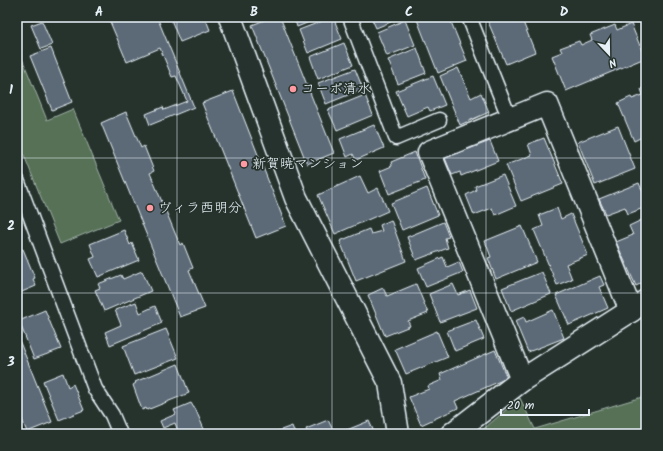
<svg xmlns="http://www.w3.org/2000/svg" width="663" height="451" viewBox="0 0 663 451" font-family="Kalam,'Klee One',sans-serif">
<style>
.green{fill:#577156;stroke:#a0b1a7}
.building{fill:#5b6976;stroke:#e8f1f8}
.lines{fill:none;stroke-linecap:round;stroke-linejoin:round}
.service-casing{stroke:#e8f1f8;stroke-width:17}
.minor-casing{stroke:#e8f1f8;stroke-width:25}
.service{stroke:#26332d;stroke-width:14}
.minor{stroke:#26332d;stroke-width:22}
.grid{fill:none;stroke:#e8f1f8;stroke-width:1;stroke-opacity:0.55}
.poi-dot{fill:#ff9aa2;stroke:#26332d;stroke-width:1.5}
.labels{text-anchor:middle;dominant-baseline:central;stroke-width:3.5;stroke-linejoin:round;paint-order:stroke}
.poi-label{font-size:14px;fill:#e8f1f8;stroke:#26332d;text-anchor:start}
.neatline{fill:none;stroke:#e8f1f8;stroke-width:1.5}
.grid-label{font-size:13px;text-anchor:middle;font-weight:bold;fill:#e8f1f8}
</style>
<rect width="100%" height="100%" fill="#26332d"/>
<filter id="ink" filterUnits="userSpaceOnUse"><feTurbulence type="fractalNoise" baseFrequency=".025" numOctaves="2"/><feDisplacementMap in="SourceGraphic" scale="8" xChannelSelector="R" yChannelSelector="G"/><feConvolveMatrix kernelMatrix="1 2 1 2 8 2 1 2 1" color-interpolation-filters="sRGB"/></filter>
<g filter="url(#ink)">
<g class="green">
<polygon points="17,46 47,120 73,109 119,220 60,244 17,138"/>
<polygon points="642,397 646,397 646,434 474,434 486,427 520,398 535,429"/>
</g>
<g class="building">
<polygon points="108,17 157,17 194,107 150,125 146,114 163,107 164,110 187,101 176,76 172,77 160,48 127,62"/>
<polygon points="170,17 205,17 210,30 180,42"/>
<polygon points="272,17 280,17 334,153 307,164 252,25"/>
<polygon points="294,17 322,17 297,27"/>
<polygon points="333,17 342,39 308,53 299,30"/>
<polygon points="371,17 403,17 376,28"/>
<polygon points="416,17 449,17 467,61 438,73"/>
<polygon points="486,17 521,17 535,52 506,64"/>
<polygon points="405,20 415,45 387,56 377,32"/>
<polygon points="42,21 52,45 41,49 31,25"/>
<polygon points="631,24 645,58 566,91 552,56 562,52 560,48 579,41 581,45 592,40 590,35 615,25 617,30"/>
<polygon points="344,43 353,65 318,79 310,57"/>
<polygon points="51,48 72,102 52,110 30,56"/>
<polygon points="417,48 426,73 398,84 388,60"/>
<polygon points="458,68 471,98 481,93 489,112 460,125 440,76"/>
<polygon points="355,69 363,89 326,104 318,83"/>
<polygon points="433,76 445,105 430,111 428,107 407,116 396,91"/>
<polygon points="646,87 646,139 644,136 634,141 618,103 631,97 632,99 643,95 641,89"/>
<polygon points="233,91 286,226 256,238 202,103"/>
<polygon points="365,95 373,115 337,130 328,110"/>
<polygon points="126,112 141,148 144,146 154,171 150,173 180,245 183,243 193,268 189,270 205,308 180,317 101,123"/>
<polygon points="374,125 384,148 356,160 353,154 347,157 340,139"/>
<polygon points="618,126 635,169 595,185 578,142"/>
<polygon points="544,138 563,184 521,201 506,165 532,155 528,144"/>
<polygon points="490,141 498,161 461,176 460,172 452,175 445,158"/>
<polygon points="415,152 425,180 389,194 380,171 392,166 391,162"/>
<polygon points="503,175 516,206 495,215 492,208 474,215 466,195 476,190 475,186"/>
<polygon points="360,176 368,193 378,188 388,211 335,234 318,195"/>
<polygon points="639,183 646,199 646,207 628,214 625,207 606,214 599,199"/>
<polygon points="427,188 438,215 402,230 391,203"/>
<polygon points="557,208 561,219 571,214 588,255 566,264 572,279 557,285 534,230 543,226 539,215"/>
<polygon points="646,218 646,281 636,286 616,242 633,235 629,226"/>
<polygon points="391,220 406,261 356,281 340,241 369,229 371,234 382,231 380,225"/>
<polygon points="443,222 449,237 445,238 448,248 416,260 407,237"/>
<polygon points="522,226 537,262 496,279 488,258 491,257 485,241"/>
<polygon points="124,230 130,245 132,243 139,260 98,277 90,259 95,257 90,244"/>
<polygon points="23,249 35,278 33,279 36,286 17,294 17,252"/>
<polygon points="443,257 447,267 459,262 463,272 426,287 418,268"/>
<polygon points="142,271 151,291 104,311 95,290 100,288 98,284 121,275 123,279"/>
<polygon points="542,272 551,294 511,311 502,288"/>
<polygon points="600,276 604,285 599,287 608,308 569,325 556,295"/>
<polygon points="416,284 428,313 408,321 410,326 385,336 368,295 383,288 387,296"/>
<polygon points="453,284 458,295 470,290 477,308 440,322 429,294"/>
<polygon points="136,302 140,313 155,306 162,323 110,345 105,332 121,325 115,310"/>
<polygon points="45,310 61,349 34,359 19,321"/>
<polygon points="553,310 564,338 528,352 515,321 524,317 526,322"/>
<polygon points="476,320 484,339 455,351 447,331"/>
<polygon points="166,329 178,358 134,375 123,346"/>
<polygon points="437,331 448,357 406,374 395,349"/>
<polygon points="17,335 52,422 27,432 17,407"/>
<polygon points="495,350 507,378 455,401 458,408 421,425 409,397 429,389 428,386 442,380 440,374"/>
<polygon points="178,364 189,393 147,410 146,408 142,410 133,385 136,383 135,382"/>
<polygon points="63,373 68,387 73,384 84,410 59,420 43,381"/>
<polygon points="191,403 194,408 195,408 206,434 179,434 175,423 163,428 160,421 176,414 174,410"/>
<polygon points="328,420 335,434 308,434 306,429"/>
<polygon points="369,421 375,434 337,434"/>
<polygon points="292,426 295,434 270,434"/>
</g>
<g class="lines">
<g class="service-casing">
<g id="service">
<polyline points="350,17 396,138 439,120"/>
<polyline points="469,17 505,107"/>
<polyline points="17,180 95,389 112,415 120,434"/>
</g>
</g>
<g class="minor-casing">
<g id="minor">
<polyline points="230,17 296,198 390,383 398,434"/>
<polyline points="522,380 429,152 547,104 631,311"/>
<polyline points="452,434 522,380 646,301"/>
</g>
</g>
<use href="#service" class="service"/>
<use href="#minor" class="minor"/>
</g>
</g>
<path class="grid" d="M177,17V434M332,17V434M486,17V434M17,158H646M17,293H646"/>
<g class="poi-dot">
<circle cx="293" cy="89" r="4"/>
<circle cx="244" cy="164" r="4"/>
<circle cx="150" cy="208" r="4"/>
</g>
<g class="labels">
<g class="poi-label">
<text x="301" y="89">コーポ清水</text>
<text x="252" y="164">新賀暁マンション</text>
<text x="158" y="208">ヴィラ西明分</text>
</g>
</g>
<rect width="663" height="451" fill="none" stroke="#26332d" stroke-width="44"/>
<g transform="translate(609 54) rotate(158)" stroke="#26332d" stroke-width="3" paint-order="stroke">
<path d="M0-3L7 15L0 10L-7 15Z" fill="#e8f1f8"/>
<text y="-6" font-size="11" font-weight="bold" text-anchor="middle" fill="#e8f1f8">N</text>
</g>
<path d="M501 409v6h88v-6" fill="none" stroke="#e8f1f8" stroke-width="2"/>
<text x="507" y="409" font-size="12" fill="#e8f1f8" stroke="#26332d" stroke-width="3" paint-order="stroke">20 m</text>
<rect x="22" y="22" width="619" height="407" class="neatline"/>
<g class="grid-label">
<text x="99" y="16">A</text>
<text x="254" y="16">B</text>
<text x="409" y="16">C</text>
<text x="564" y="16">D</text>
<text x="11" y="94">1</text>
<text x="11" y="230">2</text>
<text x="11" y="366">3</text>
</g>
</svg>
